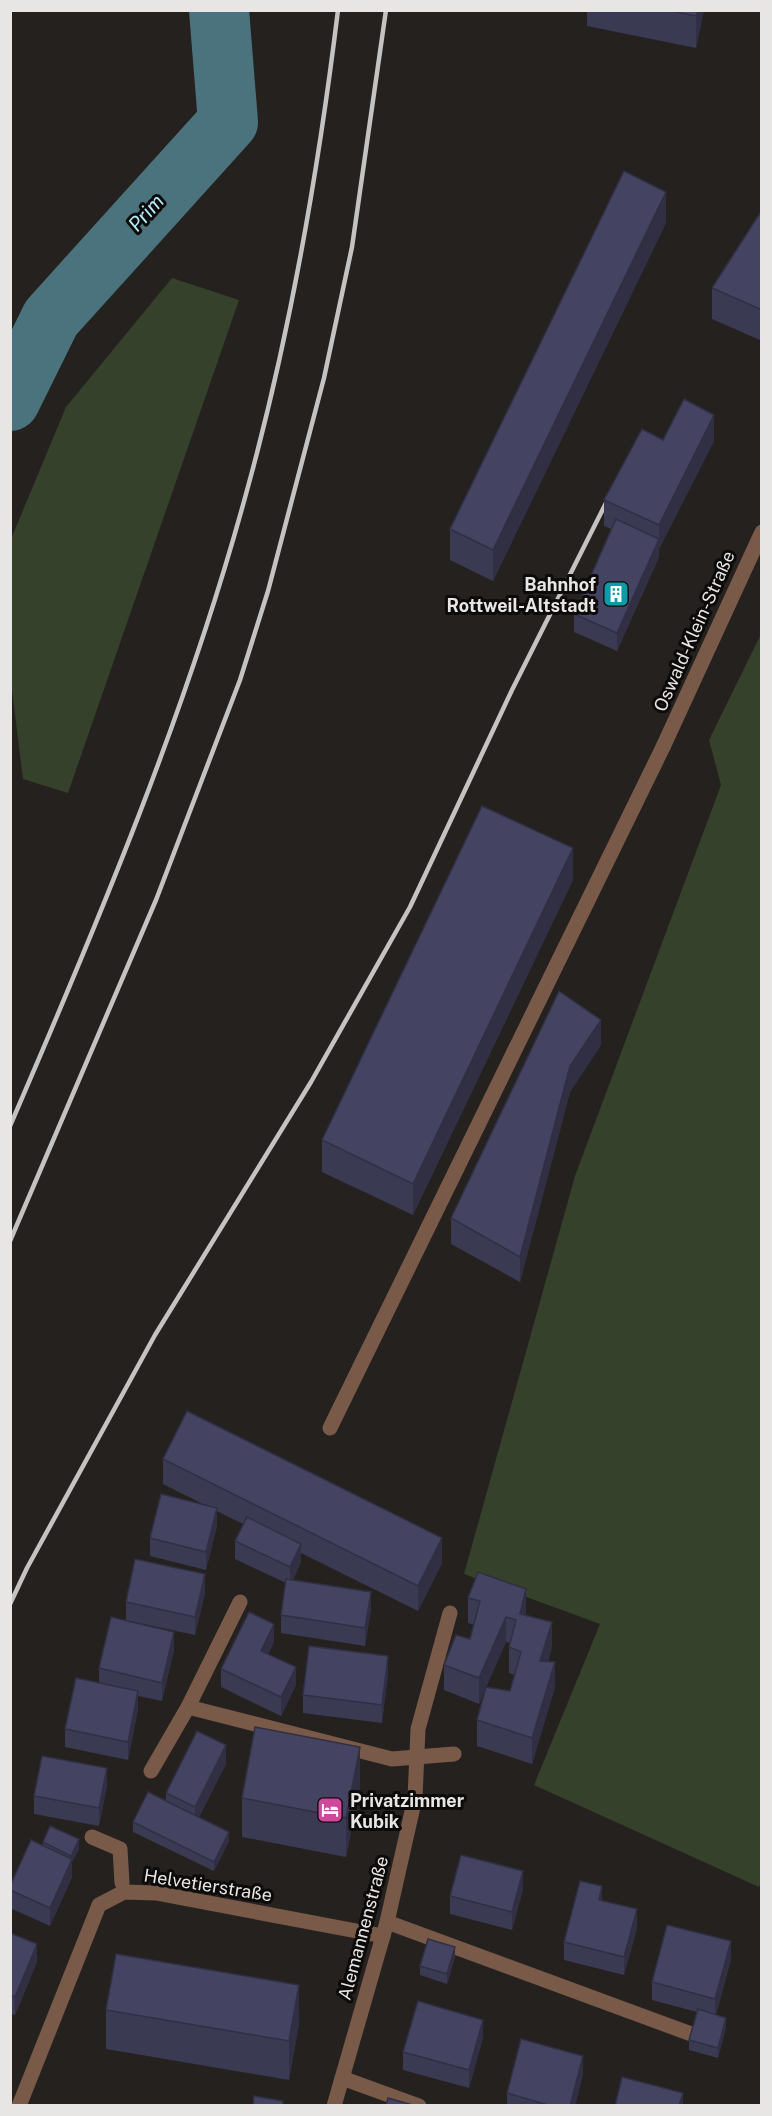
<svg xmlns="http://www.w3.org/2000/svg" width="772" height="2116" viewBox="0 0 772 2116" font-family="'Public Sans',sans-serif">
<style>
.green{fill:#36412b}
.lines{fill:none;stroke-linecap:round;stroke-linejoin:round}
.river{stroke:#4a737e;stroke-width:60}
.service{stroke:#795948;stroke-width:15}
.minor{stroke:#795948;stroke-width:15}
.rail{stroke:#c5c3c1;stroke-width:4.5}
.wall{fill:#3a3a53;fill-rule:evenodd}
.shaded-wall{fill:#302f44}
.building{fill:#444361;stroke:#302f44;stroke-width:1.5}
.labels{text-anchor:middle;dominant-baseline:central;stroke-width:6;stroke-linejoin:round;paint-order:stroke}
.poi-label{font-size:18px;font-weight:bold;fill:#e8e6e4;stroke:#0c0b0a;text-anchor:end}
.street-label{font-size:18px;fill:#e8e6e4;stroke:#0c0b0a}
.water-label{font-size:20px;font-style:italic;fill:#b2edfc;stroke:#0c0b0a}
</style>
<rect width="100%" height="100%" fill="#24211f"/>
<g class="green">
<polygon points="172,278 239,300 68,793 23,779 10,674 11,539 66,407"/>
<polygon points="761,634 762,1877 759,1887 534,1785 600,1624 464,1574 575,1176 721,785 709,740"/>
</g>
<g class="lines">
<polyline class="river" points="10,401 51,318 228,122 219,10"/>
<g class="service">
<polyline points="330,1428 663,747"/>
<polyline points="92,1837 120,1849 122,1883"/>
<polyline points="387,1922 694,2035"/>
<polyline points="342,2078 419,2106"/>
</g>
<g class="minor">
<polyline points="663,747 762,532"/>
<polyline points="188,1707 392,1759 454,1754"/>
<polyline points="151,1771 188,1707 240,1602"/>
<polyline points="19,2106 99,1905 124,1892 156,1893 383,1936"/>
<polyline points="334,2106 387,1922 415,1798 418,1729 450,1613"/>
</g>
<g class="rail">
<path d="M10,1126C99,920 187,711 246,494C290,335 318,174 338,10"/>
<polyline points="10,1241 156,900 240,680 268,591 324,378 352,247 386,10"/>
<polyline points="10,1604 27,1568 155,1335 311,1082 410,907 512,690 612,491"/>
</g>
</g>
<g class="wall">
<polygon points="587,10 704,10 696,48 587,26"/>
<polygon points="762,210 762,341 712,319 712,288"/>
<polygon points="666,223 493,581 450,560 450,529"/>
<polygon points="663,440 714,441 659,549 659,557 617,651 574,632 574,614 611,529 604,526 604,500"/>
<polygon points="573,880 413,1215 322,1172 322,1140"/>
<polygon points="601,1045 570,1092 520,1282 451,1244 451,1218"/>
<polygon points="163,1459 442,1563 418,1611 301,1553 301,1562 293,1580 371,1610 365,1646 281,1633 281,1615 286,1583 235,1559 235,1541 243,1524 217,1511 217,1526 206,1570 150,1556 150,1538 205,1505 163,1484"/>
<path d="M478,1572L526,1615L552,1647L548,1662L555,1687L532,1764L477,1746V1720L486,1688L479,1704L444,1690V1665L470,1639L474,1625L468,1623V1598ZM506,1642L510,1643L509,1647V1673L515,1675L510,1691L486,1687Z"/>
<polygon points="205,1593 195,1635 130,1621 174,1650 162,1701 138,1696 138,1709 128,1760 65,1747 65,1729 99,1682 99,1668 126,1620 126,1602"/>
<polygon points="274,1642 268,1654 296,1685 281,1716 221,1687 221,1669"/>
<polygon points="388,1674 382,1723 303,1713 303,1695"/>
<polygon points="226,1764 199,1817 229,1841 214,1871 133,1832 133,1822 166,1801 166,1793"/>
<polygon points="107,1786 99,1826 34,1814 34,1796"/>
<polygon points="360,1786 346,1857 242,1837 242,1798"/>
<polygon points="43,1842 79,1849 72,1862 72,1877 50,1926 10,1908 10,1886 43,1846"/>
<polygon points="523,1889 512,1930 450,1914 450,1896"/>
<polygon points="637,1928 624,1975 564,1960 564,1942"/>
<polygon points="10,1933 37,1962 15,2015 10,2013"/>
<polygon points="455,1957 447,1984 420,1975 420,1966"/>
<polygon points="731,1959 716,2015 726,2027 718,2058 689,2050 689,2040 697,2012 652,2000 652,1982"/>
<polygon points="106,2010 299,2024 289,2080 106,2049"/>
<polygon points="483,2038 469,2088 403,2070 403,2052"/>
<polygon points="583,2074 575,2106 507,2106 507,2093"/>
</g>
<g class="shaded-wall">
<polygon points="698,10 704,10 696,48 696,16"/>
<polygon points="666,192 666,223 493,581 493,550"/>
<polygon points="714,415 714,441 659,549 659,557 617,651 617,633 659,540 659,525"/>
<polygon points="573,848 573,880 413,1215 413,1184"/>
<polygon points="601,1020 601,1045 570,1092 520,1282 520,1257 570,1066"/>
<polygon points="217,1508 217,1526 206,1570 206,1552"/>
<polygon points="442,1538 442,1563 418,1611 418,1586"/>
<polygon points="301,1544 301,1562 290,1585 290,1567"/>
<polygon points="205,1574 205,1593 195,1635 195,1617"/>
<polygon points="526,1589 526,1615 520,1639 520,1614"/>
<polygon points="371,1592 371,1610 365,1646 365,1628"/>
<polygon points="506,1617 506,1642 479,1704 479,1678"/>
<polygon points="552,1622 552,1647 540,1686 540,1661"/>
<polygon points="274,1624 274,1642 261,1669 261,1651"/>
<polygon points="174,1632 174,1650 162,1701 162,1683"/>
<polygon points="388,1656 388,1674 382,1723 382,1705"/>
<polygon points="555,1662 555,1687 532,1764 532,1738"/>
<polygon points="296,1667 296,1685 281,1716 281,1697"/>
<polygon points="138,1691 138,1709 128,1760 128,1742"/>
<polygon points="226,1745 226,1764 195,1825 195,1807"/>
<polygon points="360,1747 360,1786 346,1857 346,1818"/>
<polygon points="107,1768 107,1786 99,1826 99,1808"/>
<polygon points="229,1832 229,1841 214,1871 214,1862"/>
<polygon points="79,1839 79,1849 72,1862 72,1877 50,1926 50,1908 71,1862 71,1856"/>
<polygon points="523,1871 523,1889 512,1930 512,1912"/>
<polygon points="602,1886 602,1904 599,1900"/>
<polygon points="637,1909 637,1928 624,1975 624,1957"/>
<polygon points="731,1941 731,1959 715,2017 715,1999"/>
<polygon points="37,1944 37,1962 15,2015 15,1997"/>
<polygon points="455,1947 455,1957 447,1984 447,1974"/>
<polygon points="299,1985 299,2024 289,2080 289,2041"/>
<polygon points="726,2018 726,2027 718,2058 718,2048"/>
<polygon points="483,2020 483,2038 469,2088 469,2070"/>
<polygon points="583,2056 583,2074 575,2106 570,2106"/>
<polygon points="683,2093 683,2106 679,2106"/>
</g>
<g class="building">
<polygon points="666,10 698,10 696,16"/>
<polygon points="624,171 666,192 493,550 450,529"/>
<polygon points="762,210 762,310 712,288"/>
<polygon points="684,399 714,415 659,525 604,500 642,429 663,440"/>
<polygon points="616,519 659,539 617,633 574,614"/>
<polygon points="482,806 573,848 413,1184 322,1140"/>
<polygon points="559,991 601,1020 570,1066 520,1257 451,1218"/>
<polygon points="187,1411 442,1538 418,1586 163,1459"/>
<polygon points="161,1494 217,1508 206,1552 150,1538"/>
<polygon points="247,1517 301,1544 290,1567 235,1541"/>
<polygon points="135,1559 205,1574 195,1617 126,1602"/>
<polygon points="478,1572 526,1589 520,1614 552,1622 540,1661 555,1662 532,1738 477,1720 486,1687 510,1691 521,1652 509,1647 516,1620 506,1617 479,1678 444,1665 456,1635 470,1639 480,1601 468,1598"/>
<polygon points="286,1579 371,1592 365,1628 281,1615"/>
<polygon points="249,1612 274,1624 261,1651 296,1667 281,1697 221,1669"/>
<polygon points="111,1617 174,1632 162,1683 99,1668"/>
<polygon points="309,1646 388,1656 382,1705 303,1695"/>
<polygon points="76,1678 138,1691 128,1742 65,1729"/>
<polygon points="255,1727 360,1747 346,1818 242,1798"/>
<polygon points="197,1731 226,1745 195,1807 166,1793"/>
<polygon points="42,1756 107,1768 99,1808 34,1796"/>
<polygon points="148,1792 229,1832 214,1862 133,1822"/>
<polygon points="50,1826 79,1839 71,1856 43,1842"/>
<polygon points="31,1840 72,1859 50,1908 10,1890 10,1886"/>
<polygon points="461,1855 523,1871 512,1912 450,1896"/>
<polygon points="580,1881 602,1886 599,1900 637,1909 624,1957 564,1942"/>
<polygon points="667,1925 731,1941 715,1999 652,1982"/>
<polygon points="10,1933 37,1944 15,1997 10,1995"/>
<polygon points="428,1939 455,1947 447,1974 420,1966"/>
<polygon points="116,1954 299,1985 289,2041 106,2010"/>
<polygon points="418,2001 483,2020 469,2070 403,2052"/>
<polygon points="698,2009 726,2018 718,2048 689,2040"/>
<polygon points="521,2039 583,2056 570,2106 551,2106 507,2093"/>
<polygon points="622,2077 683,2093 679,2106 615,2106"/>
<polygon points="254,2096 283,2101 283,2106 253,2106"/>
<polygon points="388,2098 416,2106 386,2106"/>
</g>
<defs>
<g id="building-square" transform="scale(1.35)"><rect x="-9" y="-9" width="18" height="18" rx="4" fill="#0f9aa8" stroke="#0c0b0a"/><path d="M-4-6H4V6H1V3H-1V6H-4ZM-2.5-4.3h1.7v1.8h-1.7ZM.8-4.3h1.7v1.8H.8ZM-2.5-1h1.7V.8h-1.7ZM.8-1h1.7V.8H.8Z" fill="#fff"/></g>
<g id="hotel-square" transform="scale(1.35)"><rect x="-9" y="-9" width="18" height="18" rx="4" fill="#d1479c" stroke="#0c0b0a"/><path d="M-6-4.5h1.5V1H6V5H4.5V3h-9V5H-6ZM-4 0a1.8 1.8 0 1 1 3.6 0ZM.5 0V-2.5h3Q6-2.5 6 0Z" fill="#fff"/></g>
</defs>
<g fill-rule="evenodd">
<use href="#building-square" x="616" y="594"/>
<use href="#hotel-square" x="330" y="1810"/>
</g>
<g class="labels">
<g class="poi-label">
<text x="596" y="584">Bahnhof<tspan x="596" dy="21">Rottweil-Altstadt</tspan></text>
<text x="350" y="1800" text-anchor="start">Privatzimmer<tspan x="350" dy="21">Kubik</tspan></text>
</g>
<g class="street-label">
<text transform="translate(694 631) rotate(-66)">Oswald-Klein-Straße</text>
<text transform="translate(208 1885) rotate(9)">Helvetierstraße</text>
<text transform="translate(363 1928) rotate(-75)">Alemannenstraße</text>
</g>
<g class="water-label">
<text transform="translate(146 213) rotate(-48)">Prim</text>
</g>
</g>
<rect width="772" height="2116" fill="none" stroke="#e8e6e4" stroke-width="24"/>
</svg>
